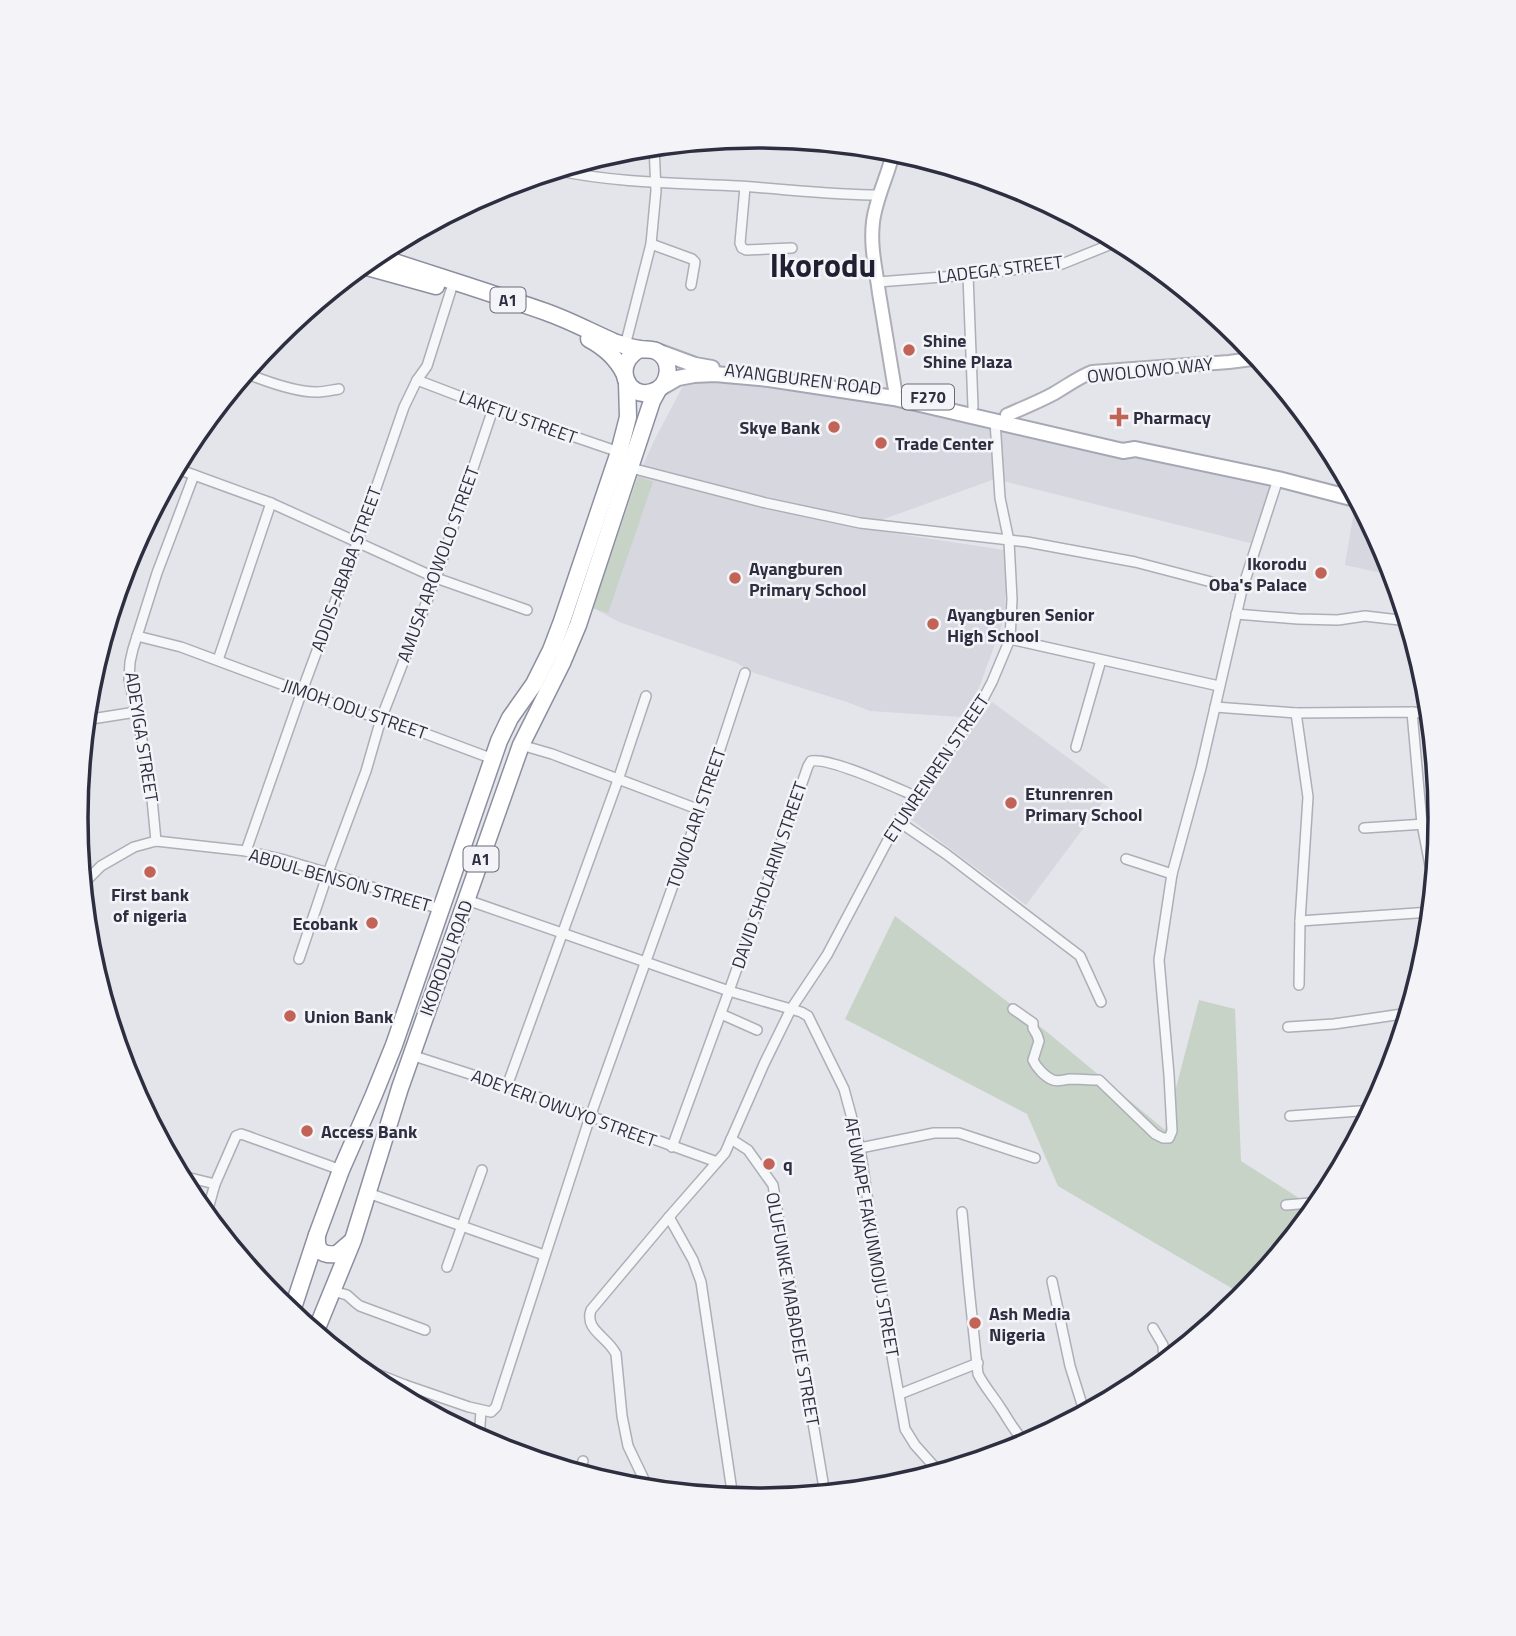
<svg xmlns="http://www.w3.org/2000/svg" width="1516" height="1636" viewBox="0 0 1516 1636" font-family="'Titillium Web',sans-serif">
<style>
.built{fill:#d6d7df}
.green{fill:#c6d3c6}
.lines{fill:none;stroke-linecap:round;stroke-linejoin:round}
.street-casing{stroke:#adaeb7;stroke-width:12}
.secondary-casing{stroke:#adaeb7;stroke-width:16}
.primary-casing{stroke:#a5a7b5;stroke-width:18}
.highway-casing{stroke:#8d8fa0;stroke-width:19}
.street{stroke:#f6f7f9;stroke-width:9}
.secondary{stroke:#fff;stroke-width:12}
.primary{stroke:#fff;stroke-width:14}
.highway{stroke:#fff;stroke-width:16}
.poi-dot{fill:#c16357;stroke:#f4f4f8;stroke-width:2.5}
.labels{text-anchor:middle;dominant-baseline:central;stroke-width:5;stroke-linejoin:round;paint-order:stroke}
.shield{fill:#f4f4f8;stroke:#696a78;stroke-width:2}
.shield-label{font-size:16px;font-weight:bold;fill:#2d2f41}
.street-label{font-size:18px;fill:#2d2f41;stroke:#f4f4f8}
.poi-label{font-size:18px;font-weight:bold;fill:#2d2f41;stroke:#f4f4f8;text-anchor:start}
.town-label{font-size:32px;font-weight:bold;fill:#1f2132;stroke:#f4f4f8}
.rim{fill:none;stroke:#2d2f41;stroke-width:3.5}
</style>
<rect width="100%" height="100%" fill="#e4e5ea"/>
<g class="built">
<polygon points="713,378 946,410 1280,488 1262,546 995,479 859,528 1004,550 1006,586 1004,619 979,688 961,717 870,711 847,702 754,673 735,662 619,622 593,608 638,476 655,439 684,384"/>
<polygon points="1355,505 1362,507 1389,557 1395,576 1345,565"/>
<polygon points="992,702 1112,790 1026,905 909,818"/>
</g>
<g class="green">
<polygon points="638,476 653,482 608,613 593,608"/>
<polygon points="895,916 1047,1032 1165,1130 1199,1000 1235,1009 1241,1161 1316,1209 1245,1296 1058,1186 1027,1114 845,1019"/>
</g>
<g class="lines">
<g class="street-casing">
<g id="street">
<path d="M555,170C615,183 677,183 738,186C785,189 832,195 879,195"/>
<polyline points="745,187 740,243 742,248 746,250 792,248"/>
<polyline points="651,244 692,259 695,262 691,285"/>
<polyline points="968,275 973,407"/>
<polyline points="878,282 968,275 1062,264 1119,241"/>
<polyline points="625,346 651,244 656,191 654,145"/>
<path d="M245,373C265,381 294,392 316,392C324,392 332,390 339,389"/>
<polyline points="417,380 493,409 619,452"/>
<polyline points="175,468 271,503 436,578 527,610"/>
<polyline points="631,468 766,503 860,523 1027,542 1135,562 1242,590"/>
<polyline points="1236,614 1298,619 1338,620 1365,616 1408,621"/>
<polyline points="137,636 181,647 348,709 405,726 493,759"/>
<polyline points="1010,639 1219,686"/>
<polyline points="218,660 271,503"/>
<polyline points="1215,707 1296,713 1412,712 1431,714"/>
<polyline points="1412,712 1422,824 1434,886"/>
<polyline points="1296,713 1308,797 1300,921 1299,985"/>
<polyline points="85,720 136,712"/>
<polyline points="521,745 552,754 700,810"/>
<polyline points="1076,747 1101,660"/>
<polyline points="898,821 946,854 1080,956 1101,1002"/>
<polyline points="1364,828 1440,823"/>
<polyline points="156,841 150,778 129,679 130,662 133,649 157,573 194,475"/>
<polyline points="246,851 302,691 357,543 404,407 417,380 427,366 451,290"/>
<polyline points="1126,859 1172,874"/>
<polyline points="82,891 89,878 101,866 134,847 156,841 246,851 281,859 328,873 440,909"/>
<polyline points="467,900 729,991 801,1012 808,1016 844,1089 860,1148 886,1322 905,1429 915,1445 940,1473"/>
<polyline points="1300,921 1431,912"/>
<polyline points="299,959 328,873 366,771 381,719 436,578 493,409"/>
<path d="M1013,1009L1033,1023V1028L1037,1035L1039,1041L1033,1060C1036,1067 1045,1077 1053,1080C1058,1082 1064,1080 1070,1079C1079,1079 1089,1080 1099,1080L1155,1134L1163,1138H1169L1172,1131L1169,1075L1159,960L1172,874L1201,768L1242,590L1278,479"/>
<polyline points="721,1014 757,1030"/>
<polyline points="1288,1027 1334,1024 1409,1013"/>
<polyline points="411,1055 507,1086 717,1162"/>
<polyline points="507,1086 618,780 646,696"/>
<polyline points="1290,1116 1373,1110"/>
<polyline points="731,1139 748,1150 773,1185 825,1494"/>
<path d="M672,1147L729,991L808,766L811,761C830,757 894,787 915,796"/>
<polyline points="860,1148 934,1133 959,1133 1035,1158"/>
<polyline points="178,1175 215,1184"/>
<polyline points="368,1193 544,1255"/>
<polyline points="1286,1205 1322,1202"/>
<path d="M962,1212L969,1288L978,1374C984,1386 993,1396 1000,1407C1009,1420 1016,1435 1027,1444"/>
<polyline points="206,1216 215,1184 236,1136 241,1134 247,1136 341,1170"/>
<polyline points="669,1217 693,1260 701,1282 733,1498"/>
<polyline points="447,1267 482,1170"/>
<polyline points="1052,1281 1070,1366 1085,1414"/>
<polyline points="333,1291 347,1295 356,1303 360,1306 425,1330"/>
<polyline points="282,1306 283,1301"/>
<polyline points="1153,1328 1163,1345 1164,1364"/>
<polyline points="352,1364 405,1385 469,1407 491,1412 496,1407 590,1117 700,810 745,673"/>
<polyline points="900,1394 978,1363"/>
<polyline points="403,1398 405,1385"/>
<polyline points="479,1439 481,1411"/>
<polyline points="1002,1454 1023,1440 1079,1417"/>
<polyline points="579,1474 583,1461"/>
<path d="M649,1490L628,1446L622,1416L616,1354C608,1337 584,1330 591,1310L669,1217L725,1153L764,1064L791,1009L827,955L898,821L917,792L973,718L992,682L1010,639L1012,599L1009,541L1000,498L995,421"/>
</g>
</g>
<g class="secondary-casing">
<g id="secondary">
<path d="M894,149C889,174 876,197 873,222C870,247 876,269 879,293C884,325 890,358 895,390"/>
<path d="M1007,415C1023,408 1038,402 1053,394C1067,386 1077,378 1092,372L1229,362L1260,358"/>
</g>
</g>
<g class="primary-casing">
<g id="primary">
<polyline points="657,351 695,365 712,368"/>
<polyline points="659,389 678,378 694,375 715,374 769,379 894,398 1123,451 1135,449 1278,479 1359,500"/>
</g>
</g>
<g class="highway-casing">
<g id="highway">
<path d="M373,255C430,274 489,292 546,312C569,320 591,332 614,342C623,345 631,348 640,349C646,350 651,349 656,351C674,360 670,387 652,392C626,400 612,363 640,349"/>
<polyline points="360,265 436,286"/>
<path d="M589,339C604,347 616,357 624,373"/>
<path d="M317,1235C316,1249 320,1256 337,1254L351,1242"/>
<polyline points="291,1314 317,1235 341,1170 373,1097 394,1045 499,741 510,718 534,684 551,650 562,621 619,452 628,417 627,382"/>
<polyline points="315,1333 353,1240 400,1088 521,745 562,663 578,625 652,401 658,390"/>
</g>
</g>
<use href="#street" class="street"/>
<use href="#secondary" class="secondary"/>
<use href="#primary" class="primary"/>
<use href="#highway" class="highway"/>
</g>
<g class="poi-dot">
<circle cx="909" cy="350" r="7"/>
<path d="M1115.5 406.5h7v7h7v7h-7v7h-7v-7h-7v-7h7z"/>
<circle cx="834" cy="427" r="7"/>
<circle cx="881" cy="443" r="7"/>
<circle cx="1321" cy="573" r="7"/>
<circle cx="735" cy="578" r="7"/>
<circle cx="933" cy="624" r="7"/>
<circle cx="1011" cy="803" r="7"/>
<circle cx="150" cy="872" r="7"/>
<circle cx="372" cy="923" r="7"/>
<circle cx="290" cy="1016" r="7"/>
<circle cx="307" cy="1131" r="7"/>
<circle cx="769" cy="1164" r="7"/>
<circle cx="975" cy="1323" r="7"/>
</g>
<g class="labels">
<g class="shield">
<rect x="490.5" y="287.5" width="35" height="25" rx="5"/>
<rect x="902" y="384.5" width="52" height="25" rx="5"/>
<rect x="463.5" y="846.5" width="35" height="25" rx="5"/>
</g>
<g class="shield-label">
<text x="508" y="300">A1</text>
<text x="928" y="397">F270</text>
<text x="481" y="859">A1</text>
</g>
<g class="street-label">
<text transform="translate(1000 269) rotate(-7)">LADEGA STREET</text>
<text transform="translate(1150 370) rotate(-6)">OWOLOWO WAY</text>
<text transform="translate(803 379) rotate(7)">AYANGBUREN ROAD</text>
<text transform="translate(518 417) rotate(20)">LAKETU STREET</text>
<text transform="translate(438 564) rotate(-70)">AMUSA AROWOLO STREET</text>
<text transform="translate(346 569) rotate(-70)">ADDIS-ABABA STREET</text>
<text transform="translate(355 709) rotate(19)">JIMOH ODU STREET</text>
<text transform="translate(142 737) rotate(81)">ADEYIGA STREET</text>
<text transform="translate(936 768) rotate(-56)">ETUNRENREN STREET</text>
<text transform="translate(696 818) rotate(-71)">TOWOLARI STREET</text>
<text transform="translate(769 875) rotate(-71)">DAVID SHOLARIN STREET</text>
<text transform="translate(340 880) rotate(16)">ABDUL BENSON STREET</text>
<text transform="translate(446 958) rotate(-70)">IKORODU ROAD</text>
<text transform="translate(564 1108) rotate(20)">ADEYERI OWUYO STREET</text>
<text transform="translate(872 1237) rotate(80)">AFUWAPE FAKUNMOJU STREET</text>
<text transform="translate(793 1309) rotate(80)">OLUFUNKE MABADEJE STREET</text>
</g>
<g class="poi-label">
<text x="923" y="340">Shine<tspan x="923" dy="21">Shine Plaza</tspan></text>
<text x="1133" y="417">Pharmacy</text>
<text x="820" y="427" text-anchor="end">Skye Bank</text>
<text x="895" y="443">Trade Center</text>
<text x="1307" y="563" text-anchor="end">Ikorodu<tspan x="1307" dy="21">Oba's Palace</tspan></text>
<text x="749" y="568">Ayangburen<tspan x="749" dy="21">Primary School</tspan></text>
<text x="947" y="614">Ayangburen Senior<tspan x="947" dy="21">High School</tspan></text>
<text x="1025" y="793">Etunrenren<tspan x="1025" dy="21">Primary School</tspan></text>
<text x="150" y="894" text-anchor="middle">First bank<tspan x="150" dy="21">of nigeria</tspan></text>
<text x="358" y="923" text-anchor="end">Ecobank</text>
<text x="304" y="1016">Union Bank</text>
<text x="321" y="1131">Access Bank</text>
<text x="783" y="1164">q</text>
<text x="989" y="1313">Ash Media<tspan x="989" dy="21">Nigeria</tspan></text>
</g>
<g class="town-label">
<text x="823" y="265">Ikorodu</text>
</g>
</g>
<path d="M0 0H1516V1636H0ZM88 818a670 670 0 1 1 1340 0a670 670 0 1 1-1340 0Z" fill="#f4f4f8" fill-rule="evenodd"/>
<path class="rim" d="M88 818a670 670 0 1 1 1340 0a670 670 0 1 1-1340 0Z"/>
</svg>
